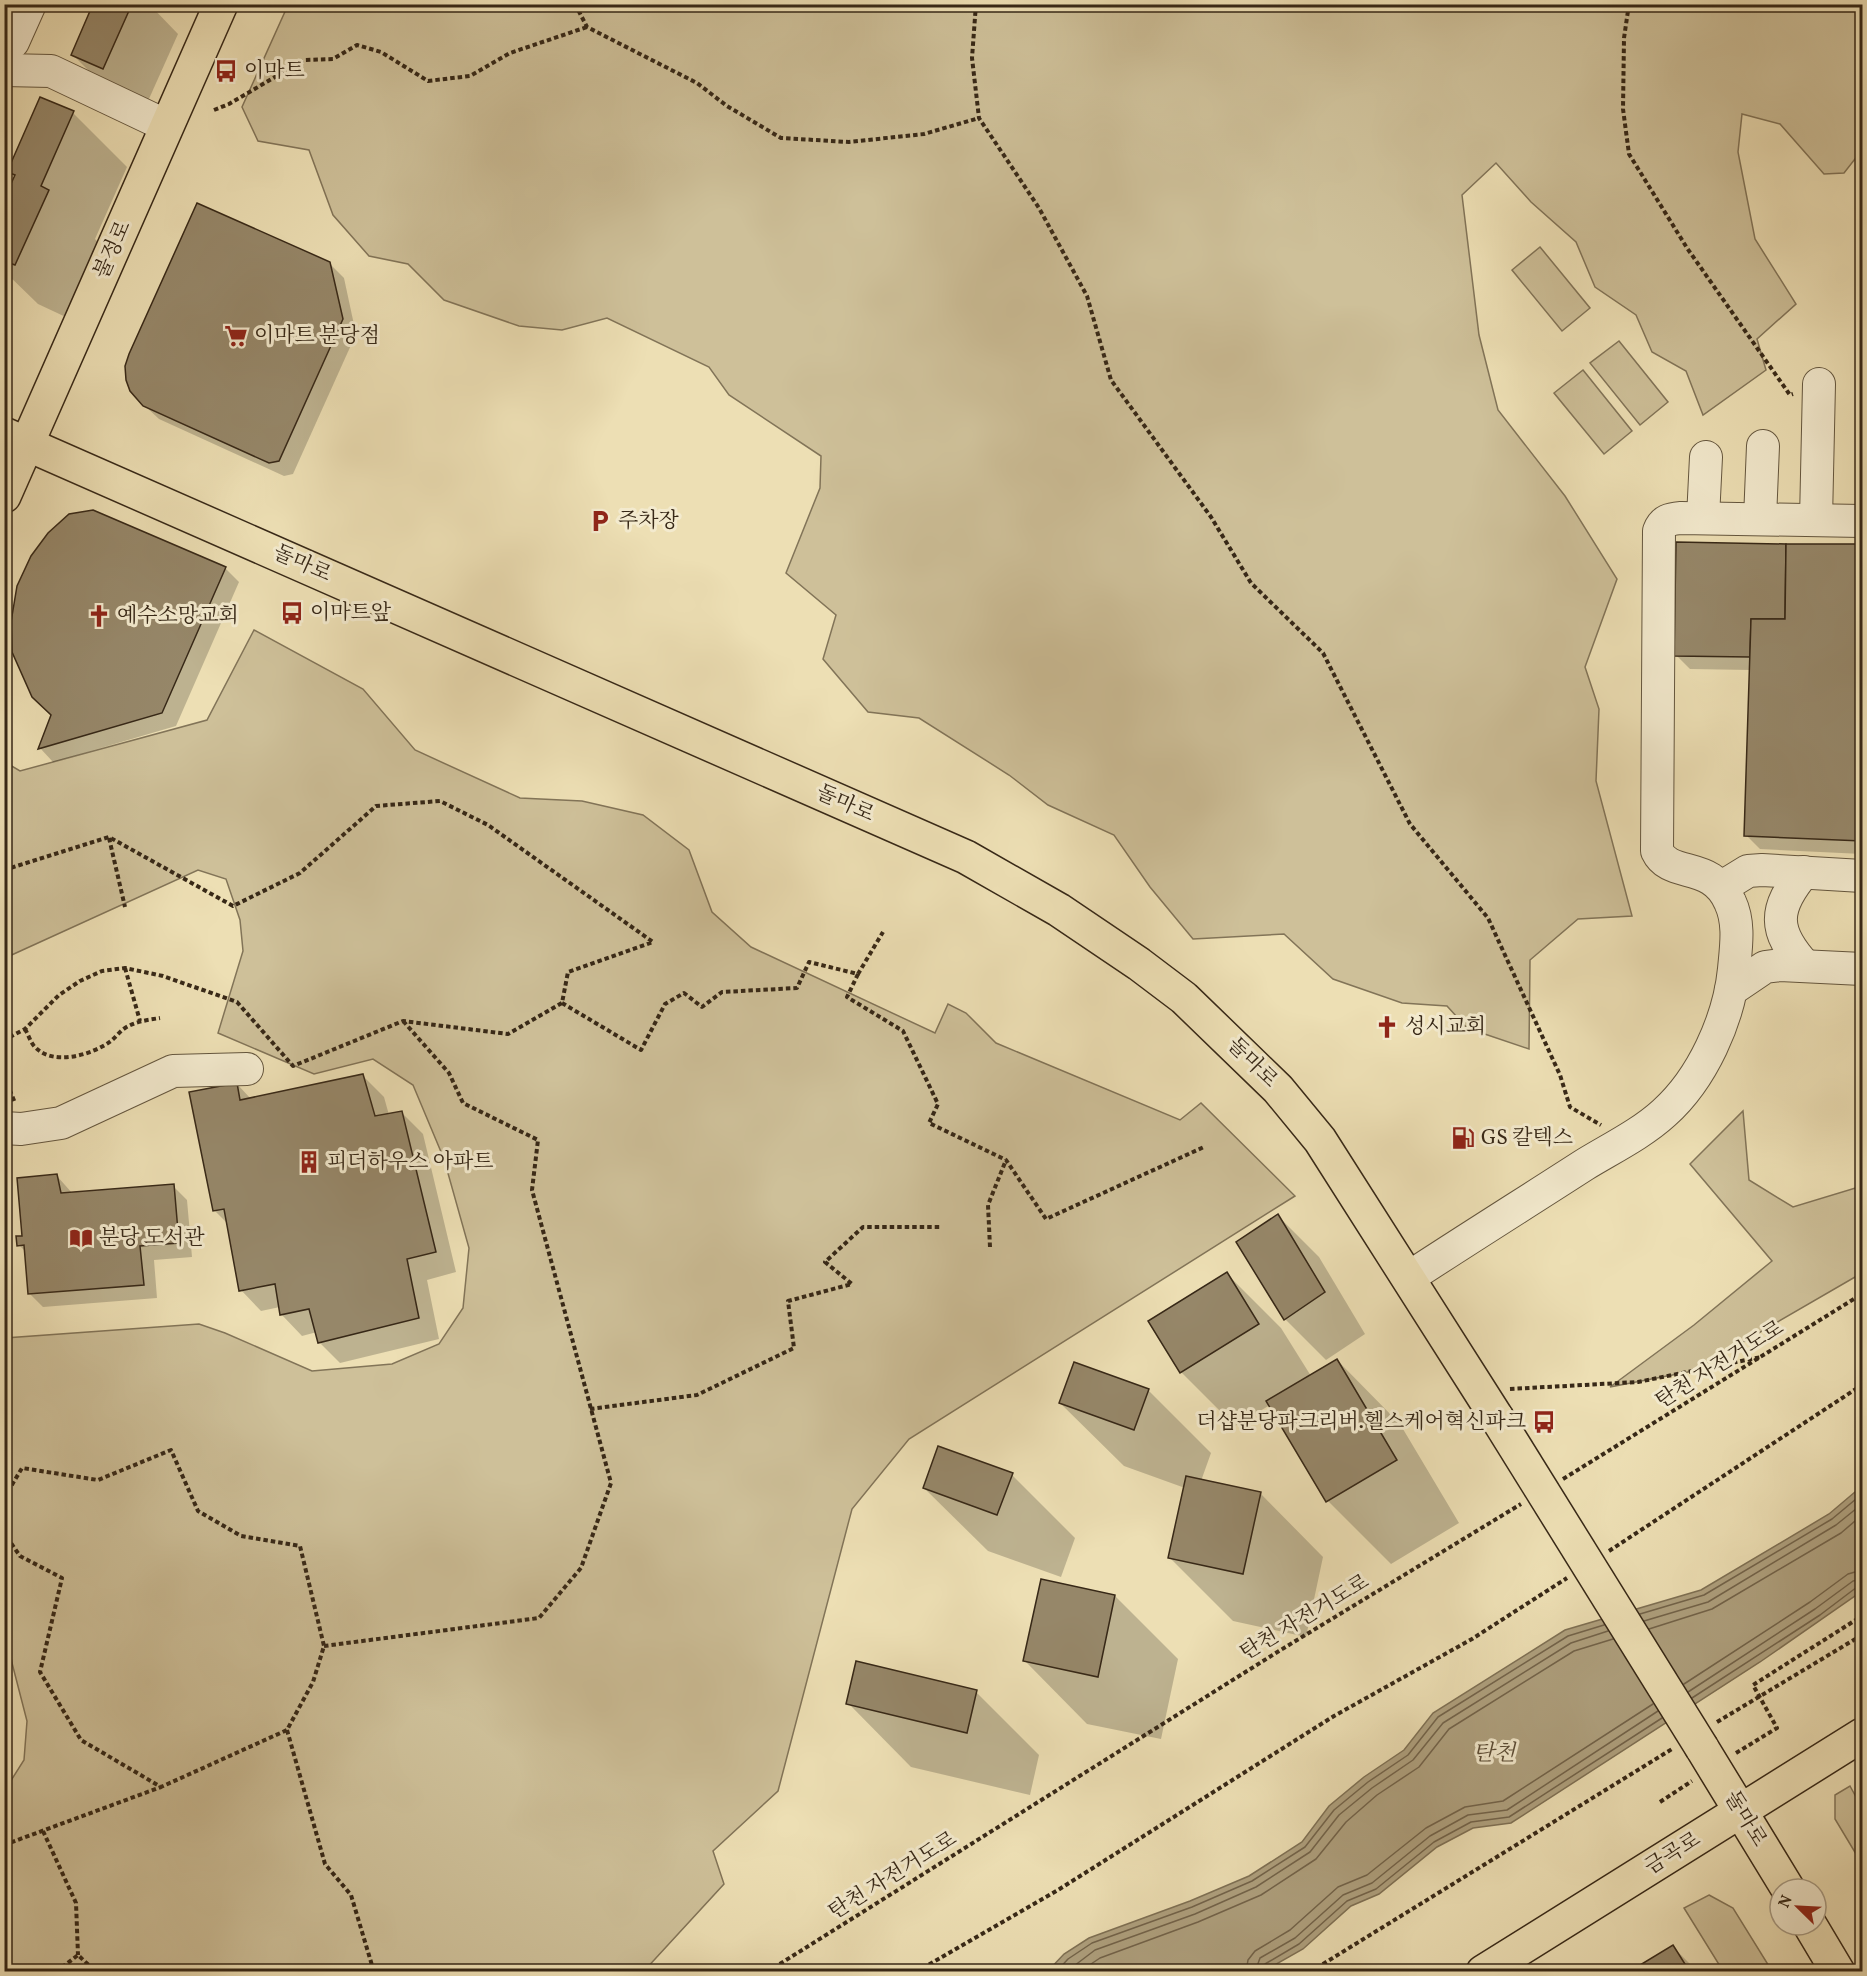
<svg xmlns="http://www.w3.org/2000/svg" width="1867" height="1976" viewBox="0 0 1867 1976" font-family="Vollkorn,'Noto Serif KR',serif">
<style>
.green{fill:#cec099;stroke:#827458;stroke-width:1.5}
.water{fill:#afa17f;stroke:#7f7155;stroke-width:1.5}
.shadow{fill:#0003}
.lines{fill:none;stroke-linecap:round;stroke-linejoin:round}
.shore{stroke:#73644b;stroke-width:1.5}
.building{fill:#968769;stroke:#372817;stroke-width:1.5}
.minor-casing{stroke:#64563e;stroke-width:34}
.major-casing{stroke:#372817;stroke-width:36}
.path{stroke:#372817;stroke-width:4;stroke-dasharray:4.5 3;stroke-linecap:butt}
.minor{stroke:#f3eace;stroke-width:32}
.major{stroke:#eddfb4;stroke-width:33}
.major-bridge-casing{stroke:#372817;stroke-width:36;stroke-linecap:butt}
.major-bridge{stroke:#eddfb4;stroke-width:33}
.labels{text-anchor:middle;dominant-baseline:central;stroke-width:6;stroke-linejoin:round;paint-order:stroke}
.poi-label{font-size:21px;fill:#372817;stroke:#f3eace;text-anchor:start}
.street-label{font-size:21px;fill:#372817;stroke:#f3eace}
.water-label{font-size:22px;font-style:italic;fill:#5b4c36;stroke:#f3eace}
</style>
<rect width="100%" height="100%" fill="#eddfb4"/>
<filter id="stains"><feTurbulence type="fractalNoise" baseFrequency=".00333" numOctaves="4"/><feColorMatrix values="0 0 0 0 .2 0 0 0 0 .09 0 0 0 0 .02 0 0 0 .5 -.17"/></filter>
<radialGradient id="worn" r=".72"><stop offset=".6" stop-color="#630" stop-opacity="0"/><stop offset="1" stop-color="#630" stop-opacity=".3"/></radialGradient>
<g class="green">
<polygon points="288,5 1862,5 1862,150 1844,173 1824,174 1780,124 1742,114 1738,152 1755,239 1796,304 1757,339 1766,370 1703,415 1686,371 1652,352 1636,315 1595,287 1576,242 1531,202 1496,163 1462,195 1479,335 1498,410 1565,496 1617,579 1585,667 1599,709 1596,781 1632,916 1578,919 1530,960 1529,1049 1467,1028 1447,1006 1402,1003 1333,979 1284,934 1193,939 1150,887 1114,835 1048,805 1009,775 919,718 868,712 823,659 836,615 786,573 820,488 821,456 729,395 709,367 607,318 562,330 519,326 444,300 408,264 369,256 333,215 309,150 258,141 242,107"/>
<polygon points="1540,247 1590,308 1562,331 1512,270"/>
<polygon points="1619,341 1668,402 1640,425 1590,363"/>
<polygon points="1583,370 1632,431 1604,454 1554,393"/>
<polygon points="254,630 363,689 415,750 520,798 582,801 643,815 689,850 712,912 751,947 935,1033 948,1004 966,1013 996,1043 1180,1120 1201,1103 1295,1196 909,1439 852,1509 778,1791 713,1851 724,1884 644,1971 5,1971 5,1790 24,1760 27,1721 12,1663 5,1620 5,1338 199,1324 225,1333 312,1371 392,1364 439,1344 463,1308 469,1248 444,1159 413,1085 373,1059 314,1074 218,1033 243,951 240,920 226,879 198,870 5,958 5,762 20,771 207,720"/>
<polygon points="1743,1111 1749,1180 1793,1207 1862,1186 1862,1273 1693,1371 1610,1387 1694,1325 1772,1261 1690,1164"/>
<polygon points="1850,1786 1862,1808 1862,1864 1835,1819 1835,1795"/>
<polygon points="1709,1895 1733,1908 1772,1971 1723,1971 1684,1908"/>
</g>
<polygon class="water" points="1862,1486 1862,1591 1760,1662 1511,1823 1473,1828 1437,1847 1379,1894 1351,1906 1303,1949 1264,1971 1047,1972 1064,1954 1089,1938 1190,1901 1249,1876 1302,1842 1329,1806 1364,1777 1404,1750 1433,1713 1565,1630 1701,1590 1829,1514"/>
<g class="shadow">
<polygon points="95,4 149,4 178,34 144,110 114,96 73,55"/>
<polygon points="73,113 127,167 95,239 102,246 70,319 38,304 4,271 4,203 15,178 9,171"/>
<polygon points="329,263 344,278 356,334 293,474 284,476 159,419 144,405"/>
<polygon points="1677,544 1862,547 1862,854 1760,849 1746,835 1751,670 1690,669 1676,655"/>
<polygon points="225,568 239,582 176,726 53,762 40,748 53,715"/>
<polygon points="363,1076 384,1097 389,1115 402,1113 423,1134 456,1272 427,1280 439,1339 340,1363 319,1342 317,1332 302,1336 282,1315 280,1307 261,1311 241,1290 228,1224 214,1210 237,1084 251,1099"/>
<polygon points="57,1176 72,1193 173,1186 187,1200 192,1257 154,1260 157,1298 43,1307 29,1293 26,1252 19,1245"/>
<polygon points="1278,1216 1319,1257 1365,1334 1326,1360 1285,1319"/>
<polygon points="1227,1274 1281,1328 1311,1376 1337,1360 1400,1424 1459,1523 1391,1564 1328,1501 1270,1405 1235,1426 1181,1372"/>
<polygon points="1148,1390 1211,1453 1201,1481 1260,1493 1323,1557 1306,1637 1233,1621 1170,1558 1185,1488 1124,1466 1060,1403"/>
<polygon points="1012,1475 1075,1538 1061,1577 988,1551 924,1488"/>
<polygon points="1115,1596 1178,1659 1161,1739 1087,1724 1024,1660"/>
<polygon points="976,1692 1039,1755 1030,1795 911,1767 848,1703"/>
<polygon points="1673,1947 1698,1972 1646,1972"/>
</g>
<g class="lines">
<g class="shore">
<polyline points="1640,1614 1704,1595 1832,1519 1862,1494"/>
<polyline points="1644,1621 1708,1602 1836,1525 1862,1504"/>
<polyline points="1649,1629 1712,1609 1841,1533 1862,1515"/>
<polyline points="1684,1684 1810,1602 1848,1574 1862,1570"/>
<polyline points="1688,1692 1815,1609 1853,1581 1862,1579"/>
<polyline points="1692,1698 1820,1615 1857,1587 1862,1586"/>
<polyline points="1056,1972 1068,1959 1092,1943 1192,1907 1252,1881 1305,1847 1334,1810 1368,1782 1408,1755 1438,1717 1568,1636 1604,1625"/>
<polyline points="1066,1972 1095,1950 1195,1914 1256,1887 1310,1852 1339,1815 1372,1788 1413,1760 1443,1723 1571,1643 1608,1631"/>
<polyline points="1079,1972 1100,1958 1198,1922 1261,1895 1316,1859 1346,1822 1377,1795 1419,1767 1449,1729 1574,1651 1613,1639"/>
<polyline points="1246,1972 1248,1960 1255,1951 1290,1930 1338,1887 1367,1875 1426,1828 1465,1807 1503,1801 1653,1704"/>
<polyline points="1255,1972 1260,1958 1295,1938 1343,1895 1372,1883 1430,1836 1468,1815 1507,1810 1658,1711"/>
<polyline points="1262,1972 1265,1964 1299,1944 1347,1901 1376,1889 1434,1842 1471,1822 1509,1817 1662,1718"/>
</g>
</g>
<g class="building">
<polygon points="93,4 132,4 103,69 71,55"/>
<polygon points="40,97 74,111 41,186 49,190 15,265 4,261 4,199 15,175 7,172"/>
<polygon points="197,203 330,262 343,319 279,461 269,463 143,406 130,391 126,380 125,366 129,354"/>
<polygon points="93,510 226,567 162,713 38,749 51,715 32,697 12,652 11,622 17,586 31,556 48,533 69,514"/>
<polygon points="1676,542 1786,544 1785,619 1751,619 1750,657 1674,656"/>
<polygon points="1786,544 1862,544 1862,841 1744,836 1751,619 1785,619"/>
<polygon points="363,1074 375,1116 402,1111 436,1252 407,1259 419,1318 318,1343 309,1309 280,1315 275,1284 239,1291 224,1209 213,1211 189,1092 237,1083 240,1100"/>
<polygon points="57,1174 61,1193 174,1184 179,1243 140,1246 144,1285 28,1294 24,1245 17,1246 16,1236 22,1236 17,1178"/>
<polygon points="1278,1214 1325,1292 1284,1320 1236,1242"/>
<polygon points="1227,1272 1259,1324 1180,1373 1148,1321"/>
<polygon points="1337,1359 1397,1460 1326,1502 1266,1401"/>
<polygon points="1074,1362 1149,1389 1134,1430 1059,1403"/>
<polygon points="938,1446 1013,1473 997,1515 923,1488"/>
<polygon points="1186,1476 1261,1492 1243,1574 1168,1558"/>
<polygon points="1041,1579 1115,1595 1098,1677 1023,1661"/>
<polygon points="856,1661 977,1690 967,1733 846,1704"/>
<polygon points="1673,1945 1690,1972 1644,1972 1640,1965"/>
</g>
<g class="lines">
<g class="minor-casing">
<g id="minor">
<polyline points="4,38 13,42 30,4"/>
<polyline points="4,70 51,71 167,126"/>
<polyline points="1703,518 1706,457"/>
<polyline points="1760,519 1763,446"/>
<polyline points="1816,520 1819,384"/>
<path d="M1804,872C1773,909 1773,931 1805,966"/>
<polyline points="1722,887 1748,871 1762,870 1862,876"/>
<polyline points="1731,990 1765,967 1780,965 1862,969"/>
<polyline points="4,1128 21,1129 61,1123 173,1071 247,1069"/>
<path d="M1408,1278C1466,1240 1525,1203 1584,1165C1610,1149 1641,1134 1664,1113C1702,1079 1729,1020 1734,969C1736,947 1740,923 1730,902C1712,860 1670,879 1657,851L1659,531C1663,520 1670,519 1681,518L1862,521"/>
</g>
</g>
<g class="major-casing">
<g id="major">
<polyline points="4,434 966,857 1059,910 1139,964 1184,998 1278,1089 1320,1140 1497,1418"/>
<polyline points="4,496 221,4"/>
<polyline points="1702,1748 1788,1889"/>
<polyline points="1810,1925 1838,1972"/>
<polyline points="1483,1972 1862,1735"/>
</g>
</g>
<g class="path">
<polyline points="575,4 587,27 697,83 727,106 781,138 849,142 924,134 979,118"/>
<polyline points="976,4 972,58 979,118 1039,208 1087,296 1111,380 1211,517 1251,583 1323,653 1410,824 1488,918 1560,1075 1570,1107 1601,1125"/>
<polyline points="1629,4 1624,38 1623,109 1629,154 1687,248 1790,395 1793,394"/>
<polyline points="214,110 229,104 304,60 333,59 357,45 381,52 428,81 470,76 510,53 587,27"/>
<polyline points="109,838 125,907"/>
<polyline points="4,870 109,837 233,906 300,873 376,806 440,801 488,825 653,942 568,972 562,1003 508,1034 403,1021 293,1066 237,1002 163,976 125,968 102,971 80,981 59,995 25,1029 4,1040"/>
<polyline points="125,968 140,1021"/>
<polyline points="858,974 847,997 903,1031 938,1104 929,1123 1006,1160 1046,1219 1204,1147"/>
<polyline points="562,1003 641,1050 665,1004 684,993 702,1007 722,992 797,988 809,962 858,974 883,932"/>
<path d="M25,1029C28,1034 30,1041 34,1046C52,1067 92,1055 111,1041C116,1037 120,1031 125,1028C136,1021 148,1020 160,1018"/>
<polyline points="4,1076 15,1103"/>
<polyline points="990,1247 988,1205 1006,1160"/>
<polyline points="1510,1389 1638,1382 1761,1357"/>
<polyline points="590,1409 697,1395 794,1348 788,1301 852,1284 825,1262 863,1227 942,1227"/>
<polyline points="1563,1479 1862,1294"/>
<polyline points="4,1498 22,1468 98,1480 171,1450 198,1511 241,1536 300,1546 324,1646 313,1682 287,1730 161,1787 81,1740 40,1672 62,1578 20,1556 4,1533"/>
<polyline points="1609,1551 1862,1385"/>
<polyline points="324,1646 539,1618 581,1568 611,1483 532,1190 538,1140 463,1103 449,1073 404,1022"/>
<polyline points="1717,1722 1862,1635"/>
<polyline points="287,1730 325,1864 351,1895 374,1972"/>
<polyline points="1736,1753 1777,1728 1753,1685 1862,1616"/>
<polyline points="1660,1802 1692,1781"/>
<polyline points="43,1831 76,1903 78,1955"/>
<polyline points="4,1845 161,1787"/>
<polyline points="4,1860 4,1861"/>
<polyline points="56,1972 78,1955 96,1972"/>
<polyline points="365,1972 372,1965"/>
<polyline points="767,1972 1279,1651 1521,1504"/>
<polyline points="916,1972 1058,1890 1334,1716 1472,1639 1567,1578"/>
<polyline points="1310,1972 1672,1749"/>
</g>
<use href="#minor" class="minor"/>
<use href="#major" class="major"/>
<g class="major-bridge-casing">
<polyline id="major-bridge" points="1497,1418 1702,1748"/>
</g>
<use href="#major-bridge" class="major-bridge"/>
</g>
<defs>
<g id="bus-bare" transform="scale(1.8)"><path d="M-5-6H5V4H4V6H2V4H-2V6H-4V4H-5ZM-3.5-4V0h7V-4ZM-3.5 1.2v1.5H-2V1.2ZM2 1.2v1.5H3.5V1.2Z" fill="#8f2418" stroke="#f3eace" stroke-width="2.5" paint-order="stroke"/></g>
<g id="supermarket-bare" transform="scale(1.8)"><path d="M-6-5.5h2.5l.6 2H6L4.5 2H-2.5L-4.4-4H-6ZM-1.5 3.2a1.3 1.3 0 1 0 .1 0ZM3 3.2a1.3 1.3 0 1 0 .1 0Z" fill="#8f2418" stroke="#f3eace" stroke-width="2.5" paint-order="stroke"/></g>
<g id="parking-bare" transform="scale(1.8)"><path d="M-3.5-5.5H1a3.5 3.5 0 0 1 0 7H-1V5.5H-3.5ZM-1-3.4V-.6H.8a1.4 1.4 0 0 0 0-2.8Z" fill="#8f2418" stroke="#f3eace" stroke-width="2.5" paint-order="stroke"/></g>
<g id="church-bare" transform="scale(1.8)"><path d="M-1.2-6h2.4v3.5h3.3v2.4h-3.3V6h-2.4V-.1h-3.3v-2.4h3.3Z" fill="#8f2418" stroke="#f3eace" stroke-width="2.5" paint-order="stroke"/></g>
<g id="fuel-bare" transform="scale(1.8)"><path d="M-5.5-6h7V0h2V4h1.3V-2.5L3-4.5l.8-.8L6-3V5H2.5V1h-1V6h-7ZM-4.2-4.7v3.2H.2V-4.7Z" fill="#8f2418" stroke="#f3eace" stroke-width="2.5" paint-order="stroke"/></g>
<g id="building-bare" transform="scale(1.8)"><path d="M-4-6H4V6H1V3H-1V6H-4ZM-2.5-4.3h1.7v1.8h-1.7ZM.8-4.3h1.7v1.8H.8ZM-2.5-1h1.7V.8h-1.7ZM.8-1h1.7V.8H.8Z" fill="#8f2418" stroke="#f3eace" stroke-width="2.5" paint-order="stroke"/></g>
<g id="library-bare" transform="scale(1.8)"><path d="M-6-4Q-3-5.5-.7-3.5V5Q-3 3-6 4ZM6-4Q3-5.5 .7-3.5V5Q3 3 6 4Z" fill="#8f2418" stroke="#f3eace" stroke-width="2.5" paint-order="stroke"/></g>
</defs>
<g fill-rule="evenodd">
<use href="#bus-bare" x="226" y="71"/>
<use href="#supermarket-bare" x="236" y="336"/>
<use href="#parking-bare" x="600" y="521"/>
<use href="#bus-bare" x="292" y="613"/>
<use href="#church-bare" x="99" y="616"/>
<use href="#church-bare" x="1387" y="1027"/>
<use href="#fuel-bare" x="1463" y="1138"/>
<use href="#building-bare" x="309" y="1162"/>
<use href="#library-bare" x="81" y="1238"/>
<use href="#bus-bare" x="1544" y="1422"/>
</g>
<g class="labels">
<g class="poi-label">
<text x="244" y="71">이마트</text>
<text x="254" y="336">이마트 분당점</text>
<text x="618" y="521">주차장</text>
<text x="310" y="613">이마트앞</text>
<text x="117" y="616">예수소망교회</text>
<text x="1405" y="1027">성시교회</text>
<text x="1481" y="1138">GS 칼텍스</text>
<text x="327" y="1162">피더하우스 아파트</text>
<text x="99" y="1238">분당 도서관</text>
<text x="1526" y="1422" text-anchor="end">더샵분당파크리버.헬스케어혁신파크</text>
</g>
<g class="street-label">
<text transform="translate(113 250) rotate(-66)">불정로</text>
<text transform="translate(302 564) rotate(24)">돌마로</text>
<text transform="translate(845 804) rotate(24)">돌마로</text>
<text transform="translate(1252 1063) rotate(45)">돌마로</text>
<text transform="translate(1720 1365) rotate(-32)">탄천 자전거도로</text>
<text transform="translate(1305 1618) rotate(-31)">탄천 자전거도로</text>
<text transform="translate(1745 1819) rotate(59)">돌마로</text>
<text transform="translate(1673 1854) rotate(-32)">금곡로</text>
<text transform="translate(893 1876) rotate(-32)">탄천 자전거도로</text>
</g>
<g class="water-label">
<text x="1494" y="1754">탄천</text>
</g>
</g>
<rect width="1867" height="1976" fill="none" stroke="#eddfb4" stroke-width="24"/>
<rect x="6" y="6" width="1855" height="1964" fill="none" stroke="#372817" stroke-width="3"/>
<rect x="12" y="12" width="1843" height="1952" fill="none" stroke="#372817" stroke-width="1.5"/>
<g transform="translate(1798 1907) rotate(294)"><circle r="28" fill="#f3eace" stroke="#a89c85" stroke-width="1.5"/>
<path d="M0-4.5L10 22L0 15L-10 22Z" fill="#8f2418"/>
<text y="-9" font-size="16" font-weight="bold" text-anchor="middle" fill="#372817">N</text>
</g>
<rect width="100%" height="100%" filter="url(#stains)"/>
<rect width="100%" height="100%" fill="url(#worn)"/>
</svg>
